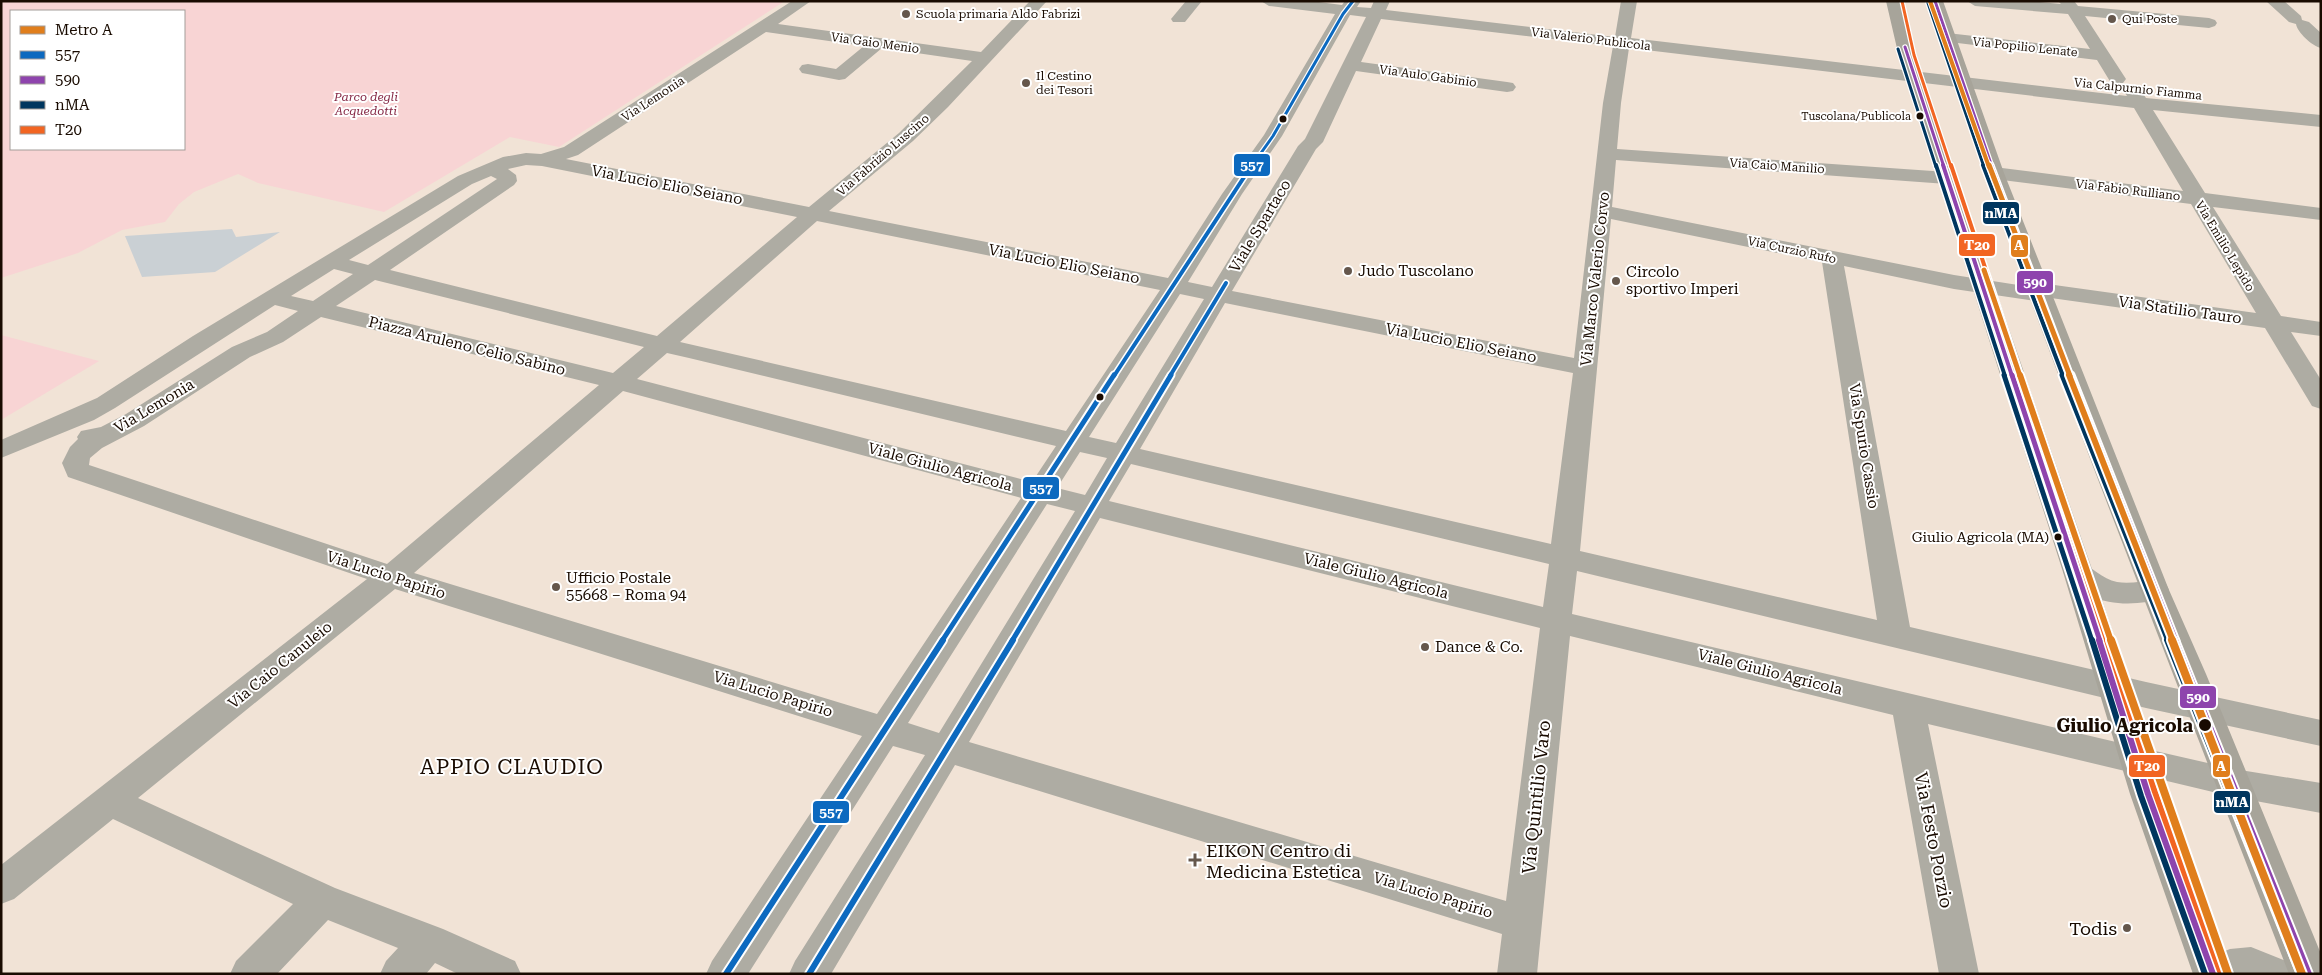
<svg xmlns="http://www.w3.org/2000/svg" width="2322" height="975" viewBox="0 0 2322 975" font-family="'Roboto Serif',serif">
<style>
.green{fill:#f8d4d4;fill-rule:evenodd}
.building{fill:#cad0d4}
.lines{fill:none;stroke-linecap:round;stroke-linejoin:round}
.minor{fill:#aeaca3;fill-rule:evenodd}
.major{fill:#a7a49a;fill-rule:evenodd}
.bus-1-far3-casing{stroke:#fff;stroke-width:5.5}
.bus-1-far2-casing{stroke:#fff;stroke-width:7}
.bus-1-far1-casing{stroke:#fff;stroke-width:9}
.bus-1-casing{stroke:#fff;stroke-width:10}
.bus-2-far3-casing{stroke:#fff;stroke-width:5.5}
.bus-2-far2-casing{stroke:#fff;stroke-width:7}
.bus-2-far1-casing{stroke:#fff;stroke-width:9}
.bus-2-casing{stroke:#fff;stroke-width:10}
.bus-3-far3-casing{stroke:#fff;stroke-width:5.5}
.bus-3-far2-casing{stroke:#fff;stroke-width:7}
.bus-3-far1-casing{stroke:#fff;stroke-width:9}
.bus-3-casing{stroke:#fff;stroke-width:10}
.bus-4-far3-casing{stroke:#fff;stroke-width:5.5}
.bus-4-far2-casing{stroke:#fff;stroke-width:7}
.bus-4-far1-casing{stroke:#fff;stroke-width:9}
.bus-4-casing{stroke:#fff;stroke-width:10}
.bus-1-far3{stroke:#0c69bf;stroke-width:3}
.bus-1-far2{stroke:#0c69bf;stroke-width:4}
.bus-1-far1{stroke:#0c69bf;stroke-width:5}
.bus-1{stroke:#0c69bf;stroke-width:6}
.bus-2-far3{stroke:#8e44ad;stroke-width:3}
.bus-2-far2{stroke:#8e44ad;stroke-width:4}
.bus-2-far1{stroke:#8e44ad;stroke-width:5}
.bus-2{stroke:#8e44ad;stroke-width:6}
.bus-3-far3{stroke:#00365f;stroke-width:3}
.bus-3-far2{stroke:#00365f;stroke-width:4}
.bus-3-far1{stroke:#00365f;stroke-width:5}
.bus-3{stroke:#00365f;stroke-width:6}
.bus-4-far3{stroke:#f26522;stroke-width:3}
.bus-4-far2{stroke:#f26522;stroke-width:4}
.bus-4-far1{stroke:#f26522;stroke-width:5}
.bus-4{stroke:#f26522;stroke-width:6}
.metro-1-far3-casing{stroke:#fff;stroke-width:6}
.metro-1-far2-casing{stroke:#fff;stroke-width:8}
.metro-1-far1-casing{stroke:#fff;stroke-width:10}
.metro-1-casing{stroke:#fff;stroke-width:12}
.metro-1-far3{stroke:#e07e1c;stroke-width:4}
.metro-1-far2{stroke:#e07e1c;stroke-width:5}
.metro-1-far1{stroke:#e07e1c;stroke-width:6}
.metro-1{stroke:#e07e1c;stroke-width:8}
.poi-dot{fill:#65574c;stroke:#fff;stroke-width:2}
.bus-dot{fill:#190b01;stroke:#fff;stroke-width:2}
.labels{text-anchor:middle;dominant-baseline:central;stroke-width:4;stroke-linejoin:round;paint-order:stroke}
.far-bus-label{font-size:11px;fill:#190b01;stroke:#fff;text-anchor:end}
.far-poi-label{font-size:12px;fill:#190b01;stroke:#fff;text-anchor:start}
.far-street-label{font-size:12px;fill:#190b01;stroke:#fff}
.far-park-label{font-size:12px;font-style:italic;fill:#852845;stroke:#fff}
.bus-label{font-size:14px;fill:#190b01;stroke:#fff;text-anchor:end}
.street-label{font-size:15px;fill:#190b01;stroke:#fff}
.poi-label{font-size:15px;fill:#190b01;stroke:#fff;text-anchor:start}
.near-stop-label{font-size:18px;font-weight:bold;fill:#190b01;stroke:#fff;text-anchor:end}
.near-street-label{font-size:18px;fill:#190b01;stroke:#fff}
.near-poi-label{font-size:18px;fill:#190b01;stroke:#fff;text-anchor:start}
.near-quarter-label{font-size:21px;letter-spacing:1px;fill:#190b01;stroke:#fff}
.line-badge{stroke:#fff;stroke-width:2}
.badge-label{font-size:14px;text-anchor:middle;font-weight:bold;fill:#fff}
</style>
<rect width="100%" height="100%" fill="#f1e3d6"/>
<g class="green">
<path d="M1,1H785L559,147L510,137L384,212L258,183L238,174L194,192L179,204L165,222L122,230L78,253L1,278ZM11,11H184V149H11Z"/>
<polygon points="1,335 99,361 1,420"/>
</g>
<polygon class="building" points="232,229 236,237 280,232 215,272 142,277 125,236"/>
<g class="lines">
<g class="minor">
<path d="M792,1H811L778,24L981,52L1030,1H1047L948,107L913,141L829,211L1168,278L1222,194L1264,135L1335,14L1269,6L1261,1H1311L1342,5L1345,1H1361L1357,7L1371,8L1374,1H1390L1386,10L1615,37L1621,1H1637L1631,38L2127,96L2123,90L2126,86H2138L2146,98L2321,115V127L2153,110L2205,193L2321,208V220L2213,207L2281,316L2321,322V336L2291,332L2321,380V409L2312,406L2265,328L2051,298L2042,302L1954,289L1844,266L1910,627L2146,682L2321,720V746L2146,708L1577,571L1572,614L2116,742L2234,769L2321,783V813L2234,797L1928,724L1979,974H1939L1893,715L1570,636L1537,974H1497L1502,934L955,765L831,974H789L795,961L925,755L893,746L748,974H706L712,961L862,736L395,589L138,798L335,888L443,929L515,961L521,974H458L435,963L426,974H380L386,961L398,948L328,920L277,974H230L236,961L293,904L113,819L14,899L1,904V865L367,579L68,477L62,463L70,447L78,439L77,437L81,431L101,427L126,414L232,347L267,332L298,311L275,305L115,408L94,420L1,458V440L97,398L193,336L458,176L503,157L526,153L541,154L564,147ZM1350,15L1366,17L1305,139L1298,146L1212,287L1188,282L1242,194L1282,136ZM1381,19L1613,46L1603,103L1574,358L1232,291L1316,149L1323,142L1356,71L1507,92L1513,91L1516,87L1513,83L1507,82L1361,62ZM766,32L864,46L836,69L808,64L802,65L799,69L802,73L839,80L845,79L882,48L972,61L899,133L809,207L566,159L578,155ZM1629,48L2134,108L2183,191L1994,167L1987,169L1984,173L1987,177L1994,179L2191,204L2256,313L2040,283L2031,287L1954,275L1612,207L1616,160L1947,184L1954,182L1957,178L1954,174L1947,172L1617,149L1621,103ZM526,165L542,166L797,217L657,336L390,270L514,185L517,181L516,175L508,169ZM491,176L497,179L368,265L349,260L472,184ZM1611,219L1822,262L1877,620L1580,551ZM817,221L1160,290L1066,431L680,342ZM334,269L353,274L313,301L291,296ZM375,280L644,347L613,373L336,306ZM1180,294L1204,299L1116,443L1089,437ZM1225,303L1573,373L1551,544L1140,449ZM321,317L599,385L387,564L89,465L90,458L102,448L144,426L250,357L283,342ZM667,353L689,358L1056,446L1032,482L637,379ZM623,391L1018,497L1021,498L877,714L414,573ZM1080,452L1107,458L1085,495L1057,488ZM1131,464L1549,564L1543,607L1109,501ZM1047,504L1075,511L939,733L908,723ZM1100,518L1540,628L1506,901L969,742Z"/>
<polygon points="1186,1 1202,1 1185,22 1173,22 1171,19"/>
<polygon points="1967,1 2028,1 2061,4 2058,1 2074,1 2078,6 2209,18 2215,20 2217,23 2215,26 2209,28 2085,16 2126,79 2123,83 2111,83 2097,60 1941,41 1939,38 1941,35 1947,33 2090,49 2068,14 1975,6"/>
<path d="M2266,1H2284L2301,16L2302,20L2309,22L2321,33V48C2312,46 2297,32 2296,24L2289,22Z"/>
<path d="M2078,562C2092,566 2102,579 2117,582C2134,585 2149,578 2165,582L2169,590L2165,598C2131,608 2084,607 2063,572L2068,565Z"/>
<polygon points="2251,947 2286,961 2292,974 2195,974 2201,961 2230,949"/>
</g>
<g class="major">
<polygon points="1886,1 1902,1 1915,57 2093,572 2166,794 2233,974 2193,974 2130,794 2063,572 1899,57"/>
<path d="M1927,1H1943L2004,173L2169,590L2206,674L2321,954V974H2289C2187,708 2081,443 1985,175C1964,117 1946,59 1927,1Z"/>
</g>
<g class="bus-1-far3-casing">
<polyline id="bus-1-far3" points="1251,167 1273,136 1343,14 1353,1"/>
</g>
<g class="bus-1-far2-casing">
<g id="bus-1-far2">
<polyline points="1114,376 1252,165"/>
<polyline points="1170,376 1226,283"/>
</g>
</g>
<g class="bus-1-far1-casing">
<g id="bus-1-far1">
<polyline points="942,641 1114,375"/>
<polyline points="1012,641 1171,375"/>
</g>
</g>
<g class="bus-1-casing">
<g id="bus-1">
<polyline points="726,974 943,640"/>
<polyline points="809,974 1013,640"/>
</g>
</g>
<g class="bus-2-far3-casing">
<g id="bus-2-far3">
<polyline points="1935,1 1992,167"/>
<polyline points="1905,47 1944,167"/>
</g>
</g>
<g class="bus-2-far2-casing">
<g id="bus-2-far2">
<polyline points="1943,165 2012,376"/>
<polyline points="1991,165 2071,376"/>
</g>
</g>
<g class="bus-2-far1-casing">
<g id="bus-2-far1">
<polyline points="2012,375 2100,641"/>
<polyline points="2071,375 2176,641"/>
</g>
</g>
<g class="bus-2-casing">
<g id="bus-2">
<polyline points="2099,640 2148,794 2213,974"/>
<polyline points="2175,640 2309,974"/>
</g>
</g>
<g class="bus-3-far3-casing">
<g id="bus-3-far3">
<polyline points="1928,3 1984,167"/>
<polyline points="1898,49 1936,167"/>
</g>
</g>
<g class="bus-3-far2-casing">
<g id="bus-3-far2">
<polyline points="1936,165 2005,376"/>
<polyline points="1983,165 2063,376"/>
</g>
</g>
<g class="bus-3-far1-casing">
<g id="bus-3-far1">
<polyline points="2004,375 2092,641"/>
<polyline points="2062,375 2168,641"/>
</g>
</g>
<g class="bus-3-casing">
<g id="bus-3">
<polyline points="2092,640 2141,796 2205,974"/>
<polyline points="2167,640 2301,974"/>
</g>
</g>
<g class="bus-4-far3-casing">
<polyline id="bus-4-far3" points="1902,1 1914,55 1951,167"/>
</g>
<g class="bus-4-far2-casing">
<polyline id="bus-4-far2" points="1951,165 2021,376"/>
</g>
<g class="bus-4-far1-casing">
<polyline id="bus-4-far1" points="2020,375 2107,641"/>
</g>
<g class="bus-4-casing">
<polyline id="bus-4" points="2107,640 2155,792 2220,971"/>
</g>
<use href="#bus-1-far3" class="bus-1-far3"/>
<use href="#bus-1-far2" class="bus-1-far2"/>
<use href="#bus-1-far1" class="bus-1-far1"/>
<use href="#bus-1" class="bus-1"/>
<use href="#bus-2-far3" class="bus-2-far3"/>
<use href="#bus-2-far2" class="bus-2-far2"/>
<use href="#bus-2-far1" class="bus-2-far1"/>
<use href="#bus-2" class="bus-2"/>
<use href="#bus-3-far3" class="bus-3-far3"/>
<use href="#bus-3-far2" class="bus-3-far2"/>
<use href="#bus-3-far1" class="bus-3-far1"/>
<use href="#bus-3" class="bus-3"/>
<use href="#bus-4-far3" class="bus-4-far3"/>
<use href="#bus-4-far2" class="bus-4-far2"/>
<use href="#bus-4-far1" class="bus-4-far1"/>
<use href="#bus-4" class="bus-4"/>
<g class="metro-1-far3-casing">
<polyline id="metro-1-far3" points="1930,1 1989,167"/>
</g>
<g class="metro-1-far2-casing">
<g id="metro-1-far2">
<polyline points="1989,165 2070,376"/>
<polyline points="1984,270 2020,376"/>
</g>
</g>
<g class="metro-1-far1-casing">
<g id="metro-1-far1">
<polyline points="2020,375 2111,641"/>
<polyline points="2069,375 2173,641"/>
</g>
</g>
<g class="metro-1-casing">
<g id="metro-1">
<polyline points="2111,640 2228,974"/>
<polyline points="2172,640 2302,974"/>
</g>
</g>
<use href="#metro-1-far3" class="metro-1-far3"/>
<use href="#metro-1-far2" class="metro-1-far2"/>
<use href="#metro-1-far1" class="metro-1-far1"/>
<use href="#metro-1" class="metro-1"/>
</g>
<g class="poi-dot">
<circle cx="906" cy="14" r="5"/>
<circle cx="2112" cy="19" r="5"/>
<circle cx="1026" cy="83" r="5"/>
<circle cx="1348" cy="271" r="5"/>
<circle cx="1616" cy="281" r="5"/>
<circle cx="556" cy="587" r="5"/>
<circle cx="1425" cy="647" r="5"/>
<path d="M1192.5 852.5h5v5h5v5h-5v5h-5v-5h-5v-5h5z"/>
<circle cx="2127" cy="928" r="5"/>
</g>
<g class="bus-dot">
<circle cx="1920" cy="116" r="4.5"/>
<circle cx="1283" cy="119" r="4.5"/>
<circle cx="1100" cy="397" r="4.5"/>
<circle cx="2058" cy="537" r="4.5"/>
<circle cx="2205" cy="725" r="7"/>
</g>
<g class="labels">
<g class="far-bus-label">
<text x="1911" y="116">Tuscolana/Publicola</text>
</g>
<g class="far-poi-label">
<text x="916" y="14">Scuola primaria Aldo Fabrizi</text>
<text x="2122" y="19">Qui Poste</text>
<text x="1036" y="76">Il Cestino<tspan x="1036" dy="14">dei Tesori</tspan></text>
</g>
<g class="far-street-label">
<text transform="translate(1591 39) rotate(7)">Via Valerio Publicola</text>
<text transform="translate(875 43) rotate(8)">Via Gaio Menio</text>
<text transform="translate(2025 47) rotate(6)">Via Popilio Lenate</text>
<text transform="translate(1428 76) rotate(8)">Via Aulo Gabinio</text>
<text transform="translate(2138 89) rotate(6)">Via Calpurnio Fiamma</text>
<text transform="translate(653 99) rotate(-33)">Via Lemonia</text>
<text transform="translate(883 155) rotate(-41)">Via Fabrizio Luscino</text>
<text transform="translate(1777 166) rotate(4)">Via Caio Manilio</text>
<text transform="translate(2128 190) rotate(7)">Via Fabio Rulliano</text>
<text transform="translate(2225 246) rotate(59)">Via Emilio Lepido</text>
<text transform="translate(1792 250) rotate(12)">Via Curzio Rufo</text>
</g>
<g class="far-park-label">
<text x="366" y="97">Parco degli<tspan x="366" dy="14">Acquedotti</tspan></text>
</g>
<g class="bus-label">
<text x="2049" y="537">Giulio Agricola (MA)</text>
</g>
<g class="street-label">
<text transform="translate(667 185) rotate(11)">Via Lucio Elio Seiano</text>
<text transform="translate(1260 226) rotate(-59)">Viale Spartaco</text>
<text transform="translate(1064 264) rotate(11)">Via Lucio Elio Seiano</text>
<text transform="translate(1595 279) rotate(-84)">Via Marco Valerio Corvo</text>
<text transform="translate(2180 310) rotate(8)">Via Statilio Tauro</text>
<text transform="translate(1461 343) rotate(11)">Via Lucio Elio Seiano</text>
<text transform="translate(467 346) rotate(14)">Piazza Aruleno Celio Sabino</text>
<text transform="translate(154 406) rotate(-31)">Via Lemonia</text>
<text transform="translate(1864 446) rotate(81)">Via Spurio Cassio</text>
<text transform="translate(940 467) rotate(15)">Viale Giulio Agricola</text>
<text transform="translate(386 575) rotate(18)">Via Lucio Papirio</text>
<text transform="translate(1376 576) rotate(14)">Viale Giulio Agricola</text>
<text transform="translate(280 665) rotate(-39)">Via Caio Canuleio</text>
<text transform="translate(1770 672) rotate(14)">Viale Giulio Agricola</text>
<text transform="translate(773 694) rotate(17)">Via Lucio Papirio</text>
<text transform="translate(1433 895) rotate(17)">Via Lucio Papirio</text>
</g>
<g class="poi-label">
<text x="1358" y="271">Judo Tuscolano</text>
<text x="1626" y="272">Circolo<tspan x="1626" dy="17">sportivo Imperi</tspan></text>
<text x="566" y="578">Ufficio Postale<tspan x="566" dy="17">55668 – Roma 94</tspan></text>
<text x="1435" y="647">Dance &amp; Co.</text>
</g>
<g class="near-stop-label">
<text x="2193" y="725">Giulio Agricola</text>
</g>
<g class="near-street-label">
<text transform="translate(1536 797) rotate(-84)">Via Quintilio Varo</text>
<text transform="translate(1934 840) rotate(79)">Via Festo Porzio</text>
</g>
<g class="near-poi-label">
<text x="1206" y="850">EIKON Centro di<tspan x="1206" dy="21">Medicina Estetica</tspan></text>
<text x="2117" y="928" text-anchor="end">Todis</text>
</g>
<g class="near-quarter-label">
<text x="512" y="767">APPIO CLAUDIO</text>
</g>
</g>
<g class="line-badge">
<rect x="1233" y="153" width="38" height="24" rx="5" fill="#0c69bf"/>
<rect x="1982" y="201" width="38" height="24" rx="5" fill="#00365f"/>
<rect x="1958" y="233" width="38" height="24" rx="5" fill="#f26522"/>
<rect x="2010" y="234" width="19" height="24" rx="5" fill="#e07e1c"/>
<rect x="2016" y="270" width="38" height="24" rx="5" fill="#8e44ad"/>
<rect x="1022" y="476" width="38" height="24" rx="5" fill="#0c69bf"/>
<rect x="2179" y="685" width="38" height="24" rx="5" fill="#8e44ad"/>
<rect x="2128" y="754" width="38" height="24" rx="5" fill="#f26522"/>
<rect x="2212" y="754" width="19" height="24" rx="5" fill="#e07e1c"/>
<rect x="2213" y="790" width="38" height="24" rx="5" fill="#00365f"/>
<rect x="812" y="800" width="38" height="24" rx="5" fill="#0c69bf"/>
</g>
<g class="badge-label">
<text x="1252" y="170">557</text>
<text x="2001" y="218">nMA</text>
<text x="1977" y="250">T20</text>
<text x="2019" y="250">A</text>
<text x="2035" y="287">590</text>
<text x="1041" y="493">557</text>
<text x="2198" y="702">590</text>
<text x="2147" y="771">T20</text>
<text x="2221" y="771">A</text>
<text x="2232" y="807">nMA</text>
<text x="831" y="817">557</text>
</g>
<rect width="2322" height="975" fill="none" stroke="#190b01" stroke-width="5"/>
<rect x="10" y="10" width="175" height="140" fill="#ffffff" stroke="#a39d99"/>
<rect x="20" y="26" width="25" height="8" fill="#e07e1c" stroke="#a39d99"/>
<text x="55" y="35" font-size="15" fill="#190b01">Metro A</text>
<rect x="20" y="51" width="25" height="8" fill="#0c69bf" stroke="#a39d99"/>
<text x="55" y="60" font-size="15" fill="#190b01">557</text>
<rect x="20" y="76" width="25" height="8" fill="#8e44ad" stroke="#a39d99"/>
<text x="55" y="85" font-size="15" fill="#190b01">590</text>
<rect x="20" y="101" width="25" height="8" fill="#00365f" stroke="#a39d99"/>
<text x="55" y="110" font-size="15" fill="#190b01">nMA</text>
<rect x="20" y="126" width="25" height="8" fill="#f26522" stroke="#a39d99"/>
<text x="55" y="135" font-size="15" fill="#190b01">T20</text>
</svg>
